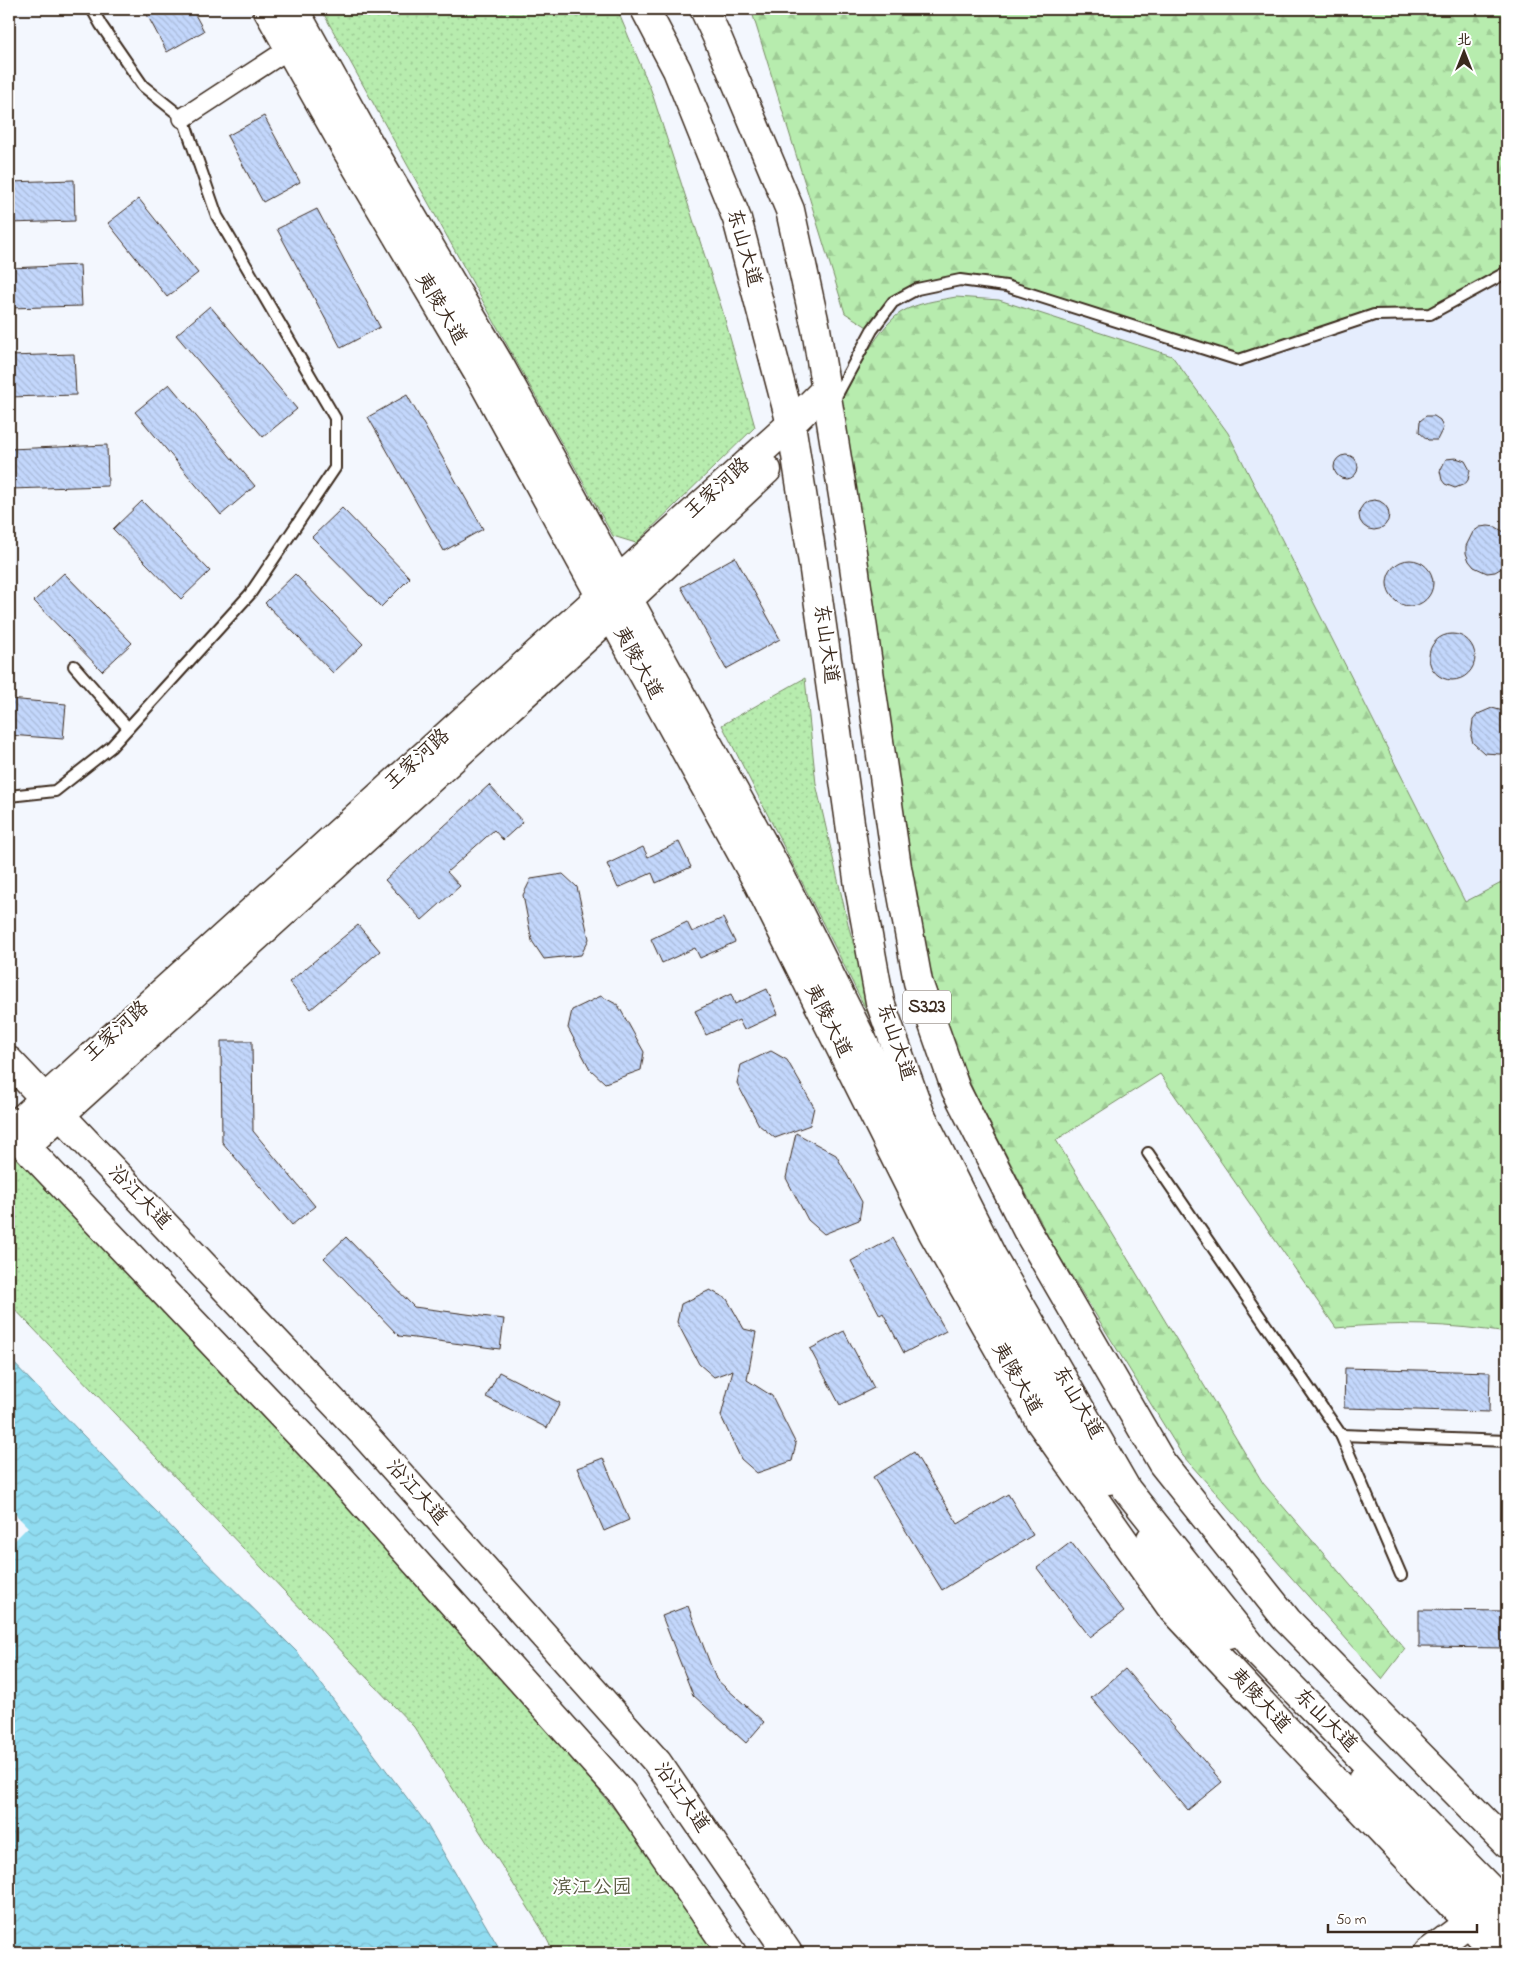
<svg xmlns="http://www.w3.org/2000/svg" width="1516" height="1962" viewBox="0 0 1516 1962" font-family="'Indie Flower','LXGW WenKai TC',sans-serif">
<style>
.built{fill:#e5edfd}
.green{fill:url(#green-dots);stroke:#798b66}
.forest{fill:url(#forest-firs);stroke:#798b66}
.water{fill:url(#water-waves);stroke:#6e959d}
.pier{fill:#f3f7fe}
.building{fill:url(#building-back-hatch);stroke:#3b2a1e}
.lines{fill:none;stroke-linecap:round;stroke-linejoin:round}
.lane-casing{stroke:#3b2a1e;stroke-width:14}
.street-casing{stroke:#3b2a1e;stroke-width:22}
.secondary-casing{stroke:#3b2a1e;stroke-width:31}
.primary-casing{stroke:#3b2a1e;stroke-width:31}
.lane{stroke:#fff;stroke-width:10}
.street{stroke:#fff;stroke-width:19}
.secondary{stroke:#fff;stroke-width:28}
.primary{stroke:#fff;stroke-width:28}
.labels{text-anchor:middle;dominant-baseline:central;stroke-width:4;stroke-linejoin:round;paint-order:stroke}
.shield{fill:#fff;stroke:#766a62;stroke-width:1}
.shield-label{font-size:19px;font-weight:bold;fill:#3b2a1e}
.street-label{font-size:20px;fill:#3b2a1e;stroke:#fff}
.park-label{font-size:20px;fill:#5a5a42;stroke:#fff}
</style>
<defs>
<pattern id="green-dots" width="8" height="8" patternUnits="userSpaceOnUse" patternTransform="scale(1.25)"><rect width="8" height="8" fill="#b7ecae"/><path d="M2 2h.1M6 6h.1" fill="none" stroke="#9ecb95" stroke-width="1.8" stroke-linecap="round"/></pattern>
<pattern id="forest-firs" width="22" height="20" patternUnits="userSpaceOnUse" patternTransform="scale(1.25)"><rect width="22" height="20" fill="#b7ecae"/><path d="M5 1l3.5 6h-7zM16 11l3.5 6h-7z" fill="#9ecb95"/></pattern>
<pattern id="water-waves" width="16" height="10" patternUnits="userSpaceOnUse" patternTransform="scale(1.25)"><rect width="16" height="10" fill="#90dcf1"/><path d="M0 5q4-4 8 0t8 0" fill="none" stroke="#7dbdce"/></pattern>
<pattern id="building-back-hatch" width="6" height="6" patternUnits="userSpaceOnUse" patternTransform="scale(1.25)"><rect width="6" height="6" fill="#c3d7fc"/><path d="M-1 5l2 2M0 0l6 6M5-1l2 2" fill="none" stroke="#a8b9d8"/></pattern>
</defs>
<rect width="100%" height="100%" fill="#f3f7fe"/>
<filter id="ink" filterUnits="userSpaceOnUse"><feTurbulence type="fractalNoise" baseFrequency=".02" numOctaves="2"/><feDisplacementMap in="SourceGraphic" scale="10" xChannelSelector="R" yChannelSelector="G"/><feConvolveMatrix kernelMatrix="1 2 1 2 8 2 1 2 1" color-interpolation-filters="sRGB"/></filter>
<g filter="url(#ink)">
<polygon class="built" points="1507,9 1507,1013 995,413 839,295"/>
<g class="green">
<polygon points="321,9 617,9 651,90 722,309 755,427 636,543 613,536"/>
<polygon points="805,678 816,784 849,928 882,1042 836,949 722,725"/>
<polygon points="9,1148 300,1453 544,1723 618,1814 718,1953 554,1953 541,1928 414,1727 9,1303"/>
</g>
<g class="forest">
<polygon points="751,9 1507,9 1507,272 1430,314 1374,316 1239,360 1006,286 960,280 917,289 893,302 872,330 845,313"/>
<path d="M956,297L999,300L1172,356L1228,433L1465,902L1507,880V1333C1452,1324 1392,1322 1336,1328L1160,1074L1056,1140L1263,1483L1405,1649L1382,1679L1183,1456L1052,1244L974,1092L926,981L835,412C851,384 874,331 900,313C915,303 940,300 956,297Z"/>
</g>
<polygon class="water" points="9,1358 177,1533 298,1653 426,1823 502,1953 9,1953"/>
<polygon class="pier" points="9,1508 28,1527 9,1546"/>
<g class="building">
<polygon points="144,9 192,9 204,31 167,52"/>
<polygon points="264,116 300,182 263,202 227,136"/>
<polygon points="74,180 75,221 9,223 9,182"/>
<polygon points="139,199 198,273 167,297 108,223"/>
<polygon points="317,209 380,327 341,348 277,229"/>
<polygon points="80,265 82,306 9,308 9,268"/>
<polygon points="210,306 297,409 263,437 176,335"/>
<polygon points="74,354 76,395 9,397 9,356"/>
<polygon points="169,384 255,486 221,515 135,412"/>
<polygon points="407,395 483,529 444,551 368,417"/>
<polygon points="1426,416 1434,416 1440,420 1443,428 1437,440 1428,440 1419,432 1420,421"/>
<polygon points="107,445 108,486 10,489 9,449"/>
<circle cx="1346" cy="467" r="12"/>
<polygon points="1456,458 1465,461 1470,470 1468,480 1465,484 1455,488 1445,484 1442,480 1440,471 1446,459"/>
<circle cx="1374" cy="515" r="15"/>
<polygon points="142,501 210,571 181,599 113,529"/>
<polygon points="342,508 410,578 381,607 312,537"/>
<polygon points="1488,526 1496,527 1507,534 1507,565 1495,572 1487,573 1474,567 1469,561 1466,553 1466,546 1473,532 1480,527"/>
<polygon points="735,557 780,639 726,669 681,587"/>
<circle cx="1410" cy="583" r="23"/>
<polygon points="64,573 132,643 102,671 34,601"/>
<polygon points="295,574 363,644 333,673 265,603"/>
<circle cx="1452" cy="657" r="23"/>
<polygon points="9,699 66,704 63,739 9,735"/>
<polygon points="1492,708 1507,712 1507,751 1500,754 1484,753 1473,743 1471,736 1473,720 1478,714"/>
<polygon points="489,785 523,822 503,840 494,830 447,872 460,886 422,920 385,880"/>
<polygon points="679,842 691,867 656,883 652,873 618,888 607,864 643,847 648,857"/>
<polygon points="563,874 577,887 589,939 581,955 544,959 532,941 523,895 531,879"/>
<polygon points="723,918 735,942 700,958 695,948 662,963 651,939 687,922 692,932"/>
<polygon points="358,925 380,951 311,1009 289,982"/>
<polygon points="767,989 778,1014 744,1030 739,1020 706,1035 695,1011 731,994 735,1004"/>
<polygon points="601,996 618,1005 644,1052 641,1070 605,1083 590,1069 568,1028 572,1010"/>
<polygon points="221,1041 252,1041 253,1131 315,1206 292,1225 222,1142"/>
<polygon points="771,1051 787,1060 814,1107 810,1125 775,1138 759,1125 737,1083 741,1065"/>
<polygon points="796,1133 836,1155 862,1202 859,1220 824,1234 808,1220 786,1178"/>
<polygon points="346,1237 414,1307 504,1319 500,1349 399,1336 324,1258"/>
<polygon points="893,1238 946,1331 904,1353 883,1313 880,1315 851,1261"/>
<polygon points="710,1290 727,1299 744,1329 756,1332 747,1380 772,1396 796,1444 792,1461 757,1473 741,1459 721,1416 733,1370 714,1377 699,1364 677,1322 681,1304"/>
<polygon points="844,1331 874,1388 840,1405 810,1349"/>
<polygon points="1345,1368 1490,1372 1489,1412 1344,1408"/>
<polygon points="499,1372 560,1403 547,1428 486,1397"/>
<polygon points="914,1452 958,1524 1008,1494 1033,1535 942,1590 873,1477"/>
<polygon points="603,1458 629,1520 604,1531 577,1468"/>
<polygon points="1071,1542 1124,1612 1090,1637 1037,1568"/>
<polygon points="688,1606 716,1679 764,1722 746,1743 693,1695 662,1616"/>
<polygon points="1419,1610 1507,1611 1507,1648 1419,1647"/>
<polygon points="1125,1669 1222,1782 1188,1810 1091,1698"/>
</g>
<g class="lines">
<g class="lane-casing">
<g id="lane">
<polyline points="833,402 872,330 893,302 917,289 960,280 1006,286 1239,360 1374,315 1430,314 1507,272"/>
<polyline points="74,666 128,728"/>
<polyline points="9,796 55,791 111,747 250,594 335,468 335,418 217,216 183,118 143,86 101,25 92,9"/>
<polyline points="1148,1153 1341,1435 1401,1575"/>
<polyline points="1341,1435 1507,1441"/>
</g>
</g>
<g class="street-casing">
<polyline id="street" points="183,118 287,50 288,47"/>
</g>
<g class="secondary-casing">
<g id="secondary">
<polyline points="267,9 347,151 478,373 758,883 933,1233 1040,1422 1170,1606 1497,1953"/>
<polyline points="294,9 367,140 498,362 779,873 953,1222 1060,1410 1109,1480"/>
<polyline points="10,1130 791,424 825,390"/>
<polyline points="26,1146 629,599 767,470"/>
<polyline points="1151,1539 1188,1591 1228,1634"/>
<polyline points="1363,1778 1507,1929"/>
<polyline points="1428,1953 1468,1923"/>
</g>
</g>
<g class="primary-casing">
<g id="primary">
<polyline points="645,9 677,70 737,219 791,424 813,563 859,886 880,1002 920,1113 992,1256 1127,1490 1254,1649 1507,1906"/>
<polyline points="704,9 718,39 790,210 816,329 851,545 897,867 918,982 956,1090 1028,1232 1162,1463 1287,1620 1507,1844"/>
<polyline points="9,1061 361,1431 657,1762 788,1953"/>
<polyline points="9,1129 327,1463 622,1793 732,1953"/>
</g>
</g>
<use href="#lane" class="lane"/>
<use href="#street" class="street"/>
<use href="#secondary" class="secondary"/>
<use href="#primary" class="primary"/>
</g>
</g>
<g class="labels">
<rect class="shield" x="903" y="990.5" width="48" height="33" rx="4"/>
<g class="shield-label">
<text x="927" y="1007">S323</text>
</g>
<g class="street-label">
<text transform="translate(743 248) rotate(74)">东山大道</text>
<text transform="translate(440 309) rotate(59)">夷陵大道</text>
<text transform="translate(718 489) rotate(-42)">王家河路</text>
<text transform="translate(825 644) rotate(82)">东山大道</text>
<text transform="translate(637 663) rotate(61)">夷陵大道</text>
<text transform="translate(418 760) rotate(-42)">王家河路</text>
<text transform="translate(827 1021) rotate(63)">夷陵大道</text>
<text transform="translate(117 1032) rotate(-42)">王家河路</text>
<text transform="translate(895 1042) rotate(71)">东山大道</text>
<text transform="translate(139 1198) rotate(46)">沿江大道</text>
<text transform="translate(1016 1379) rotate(60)">夷陵大道</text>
<text transform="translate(1077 1403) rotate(60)">东山大道</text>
<text transform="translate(416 1493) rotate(48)">沿江大道</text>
<text transform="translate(1259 1701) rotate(47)">夷陵大道</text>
<text transform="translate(1325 1721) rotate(45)">东山大道</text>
<text transform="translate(681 1798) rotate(55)">沿江大道</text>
</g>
<g class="park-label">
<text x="592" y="1888">滨江公园</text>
</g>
</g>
<rect width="1516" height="1962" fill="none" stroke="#fff" stroke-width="30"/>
<rect x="15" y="15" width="1486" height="1932" fill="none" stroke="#3b2a1e" stroke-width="2" filter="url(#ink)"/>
<g transform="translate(1464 52)" stroke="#ffffff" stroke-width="4" paint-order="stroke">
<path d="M0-4L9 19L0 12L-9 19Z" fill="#3b2a1e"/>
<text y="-8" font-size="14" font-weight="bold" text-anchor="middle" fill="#3b2a1e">北</text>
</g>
<path d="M1328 1924v8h149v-8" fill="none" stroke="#3b2a1e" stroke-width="2.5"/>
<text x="1336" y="1924" font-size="15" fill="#3b2a1e" stroke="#ffffff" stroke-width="4" paint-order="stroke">50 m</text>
</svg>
